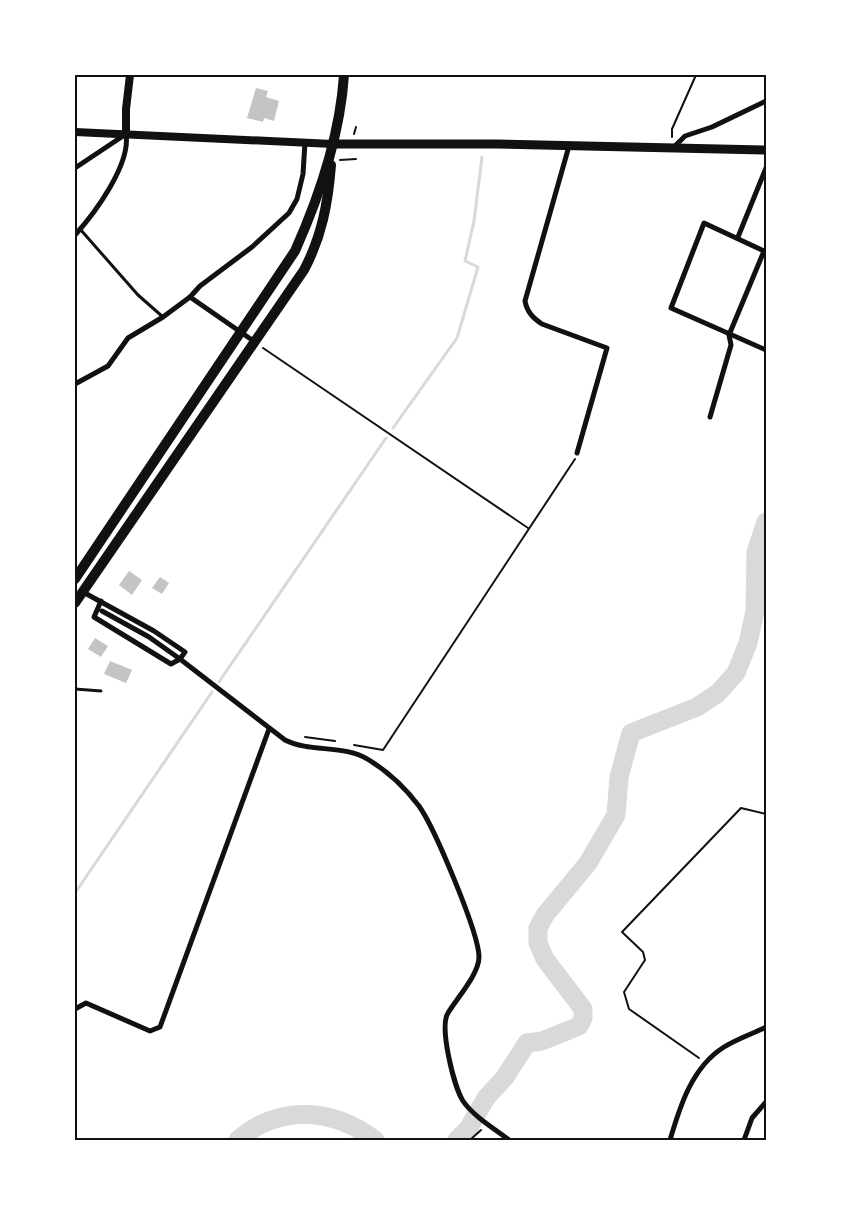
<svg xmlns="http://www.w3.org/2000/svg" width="841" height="1215" viewBox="0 0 841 1215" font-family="'Sofia Sans Condensed',sans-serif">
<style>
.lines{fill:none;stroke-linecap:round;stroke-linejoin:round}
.stream{stroke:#d9d9d9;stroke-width:3}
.river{stroke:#d9d9d9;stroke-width:19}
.building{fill:#c4c4c4}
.path{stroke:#111;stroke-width:2}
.service{stroke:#111;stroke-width:3}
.minor{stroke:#111;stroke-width:5}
.tertiary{stroke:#111;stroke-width:8}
.secondary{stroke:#111;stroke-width:9}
.primary{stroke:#111;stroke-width:10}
.neatline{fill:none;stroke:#111;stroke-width:2}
</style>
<rect width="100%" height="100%" fill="#fff"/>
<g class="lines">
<g class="stream">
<polyline points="393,428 457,338 478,267 465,261 474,221 482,157"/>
<polyline points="219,682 386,438"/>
<polyline points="75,893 212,692"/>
</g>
<g class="river">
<path d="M238,1140C279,1104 333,1108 375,1140"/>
<polyline points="457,1140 468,1129 486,1098 505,1077 527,1043 542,1041 579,1026 583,1018 583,1009 545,959 538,943 538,928 545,915 588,863 616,815 619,777 631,733 697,707 718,693 736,673 748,643 755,611 756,552 766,522"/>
</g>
</g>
<g class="building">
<polygon points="256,88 268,91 266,97 279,101 274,121 264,118 263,122 247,118"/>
<polygon points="129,571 142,580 132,595 119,585"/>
<polygon points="160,577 169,583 162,594 152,588"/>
<polygon points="95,638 108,646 101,657 88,649"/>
<polygon points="110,661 132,670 126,683 104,674"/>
</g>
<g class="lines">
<g class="path">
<polyline points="354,134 356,127"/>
<polyline points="672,137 672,129 696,75"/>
<polyline points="340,160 356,159"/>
<polyline points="263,348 528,528"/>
<polyline points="305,737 335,741"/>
<polyline points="354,745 383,750 575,459"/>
<polyline points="699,1058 629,1009 624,992 645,960 643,952 622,932 741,808 766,814"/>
<polyline points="470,1140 481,1130"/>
</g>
<g class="service">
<polyline points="80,229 138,295 163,317"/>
<polyline points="75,689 101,691"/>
</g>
<g class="minor">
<path d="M569,146L525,301C527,312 533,318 542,324L607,348L577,453"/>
<polyline points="674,147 685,136 712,127 766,101"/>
<path d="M75,168L126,134C131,164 95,213 75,235"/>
<polyline points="738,237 766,168"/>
<polyline points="766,252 704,223 671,308 766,350"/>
<polyline points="190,297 255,342"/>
<polyline points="75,384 108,366 128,338 163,317 190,297 200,286 252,247 289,213 297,199 303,174 305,142"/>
<polyline points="710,417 731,345 729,335 764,251"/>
<path d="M83,592L154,631L185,652L180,659L285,740C311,753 344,744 369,760C387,771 406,789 419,806C434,827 479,933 479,957C479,974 457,998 448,1013C439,1027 454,1087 463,1101C473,1116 495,1129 509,1140"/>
<polyline points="101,601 94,617 171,664 180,659 149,637 102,611"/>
<polyline points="75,1009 86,1003 150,1031 160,1027 269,729"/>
<path d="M670,1140C680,1106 692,1067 724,1047C737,1039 752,1034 766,1027"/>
<polyline points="744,1140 752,1118 766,1102"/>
</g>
<g class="tertiary">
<polyline points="75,132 333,144"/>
<polyline points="126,134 126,109 130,75"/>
</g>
<polyline class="secondary" points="333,144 497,144 766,150"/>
<g class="primary">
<path d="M75,579L295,251C320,195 340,136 344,75"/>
<path d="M75,603L304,270C322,236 328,203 331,165"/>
</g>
</g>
<rect width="841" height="1215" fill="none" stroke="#ffffff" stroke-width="152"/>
<rect x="76" y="76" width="689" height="1063" class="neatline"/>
</svg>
